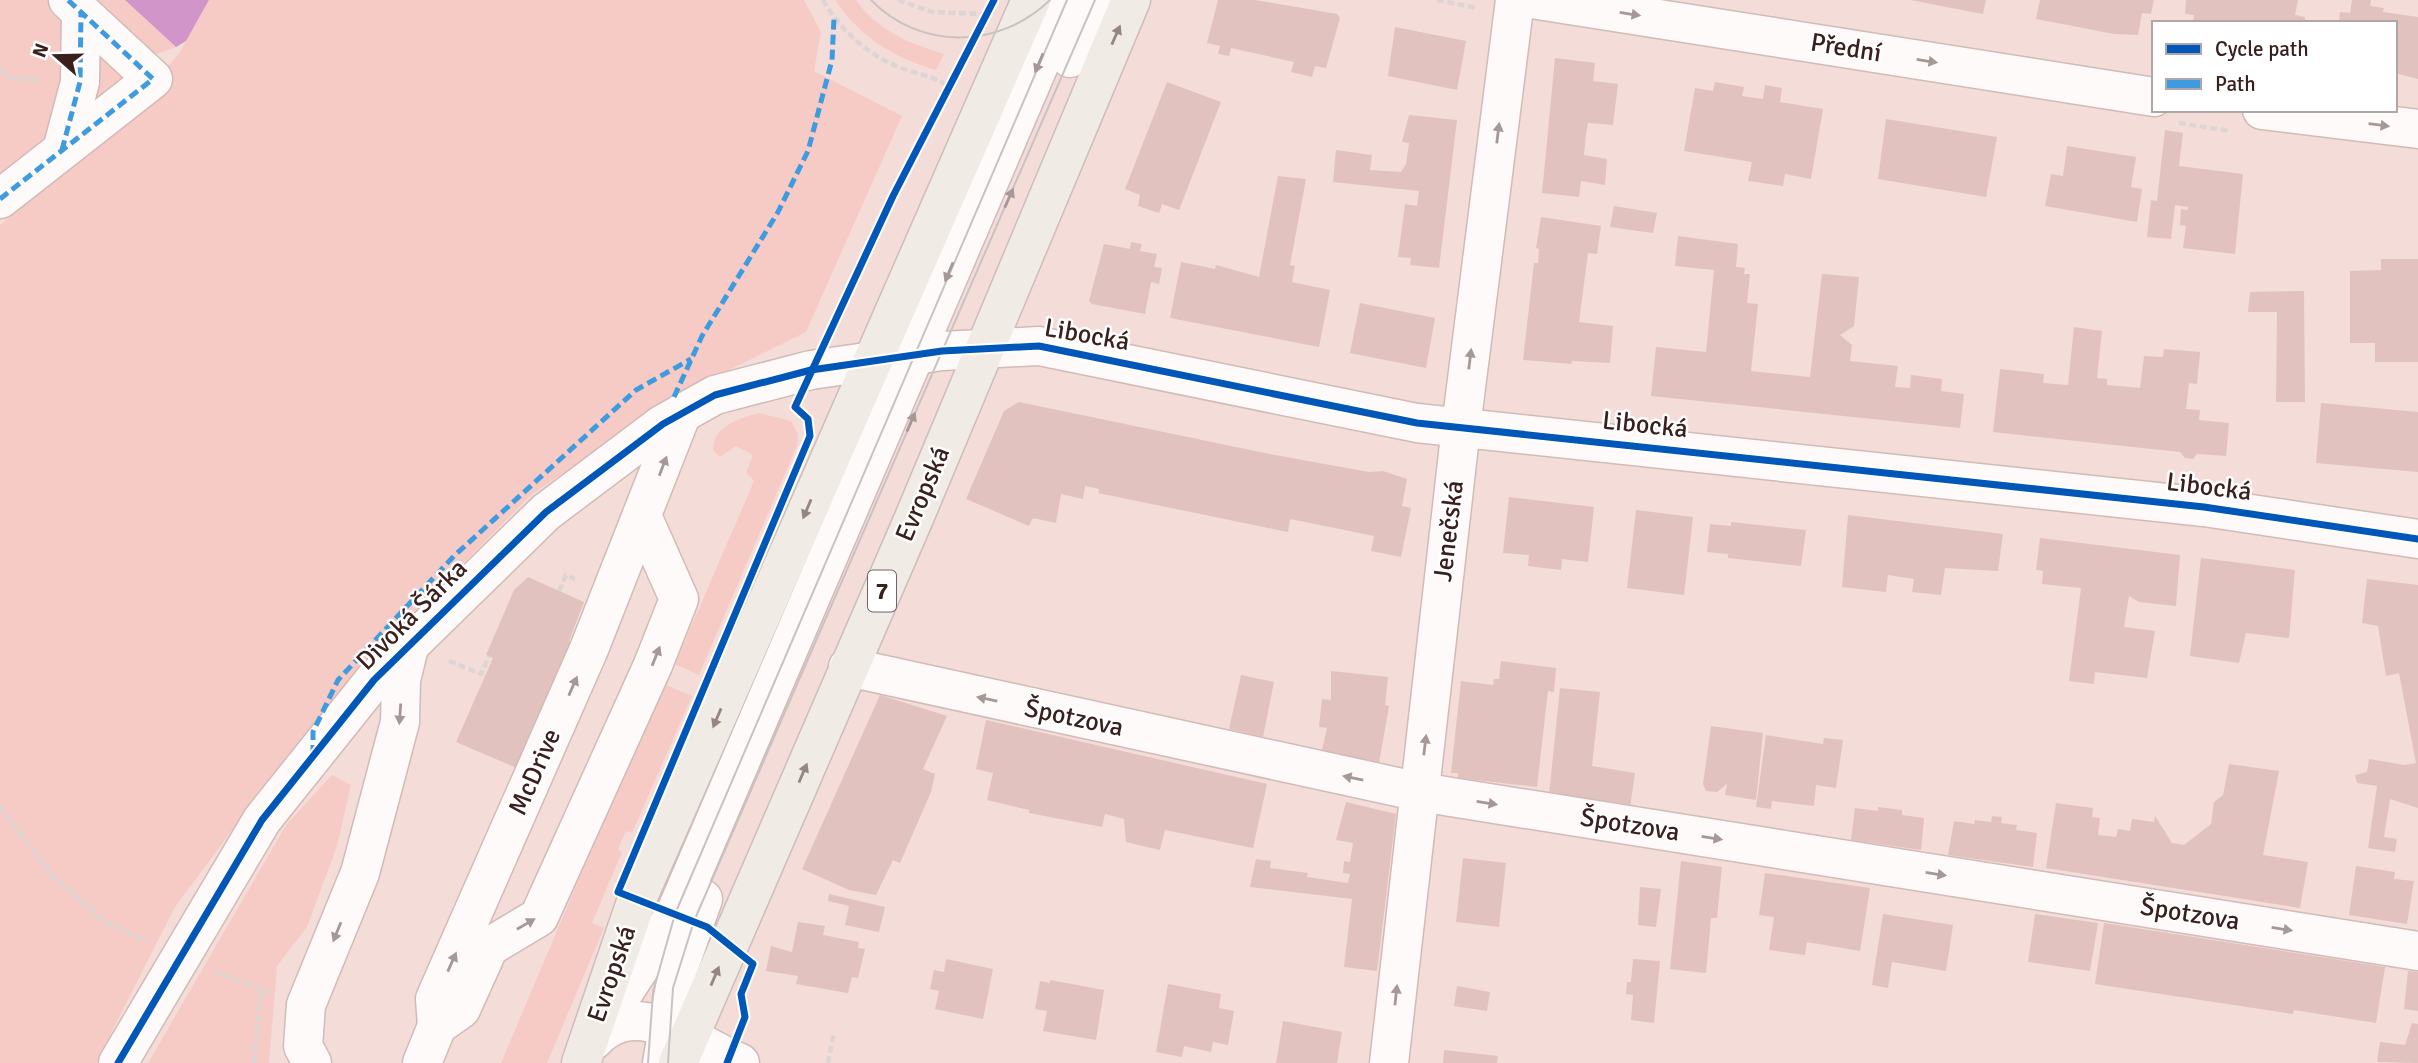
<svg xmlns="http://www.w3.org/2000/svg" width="2418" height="1063" viewBox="0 0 2418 1063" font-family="Signika,sans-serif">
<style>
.green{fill:#f7cbc5}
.water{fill:#d195ca}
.building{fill:#e2c2be}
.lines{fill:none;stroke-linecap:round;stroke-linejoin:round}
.minor-casing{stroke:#d2bab7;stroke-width:41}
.major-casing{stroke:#ccbdbc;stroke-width:41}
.path{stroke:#ddd5d4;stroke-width:4.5;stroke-dasharray:7 3.5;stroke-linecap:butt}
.minor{stroke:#fdfaf9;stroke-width:38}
.major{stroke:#f1ebe5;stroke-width:38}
.tram{stroke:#c9c2c1;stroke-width:2}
.quiet{stroke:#3e9bdf;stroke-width:5;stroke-dasharray:10 5;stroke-linecap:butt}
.cycleway-casing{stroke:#fff;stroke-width:11}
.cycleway{stroke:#0057b8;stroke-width:7}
.oneway{fill:#a59896}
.oneway2{fill:#968681}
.labels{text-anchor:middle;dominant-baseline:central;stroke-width:5;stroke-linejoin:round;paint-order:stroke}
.shield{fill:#fff;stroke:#756361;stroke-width:2}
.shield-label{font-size:24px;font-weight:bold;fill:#3a201d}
.street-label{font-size:26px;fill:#3a201d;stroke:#fff}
</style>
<rect width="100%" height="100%" fill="#f4dcd9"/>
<g class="green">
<polygon points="0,0 51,0 64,29 61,124 0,189"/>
<polygon points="89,0 125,0 176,47 148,57"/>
<polygon points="209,0 804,0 821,32 814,71 902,116 806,332 674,397 531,495 369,658 277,770 175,907 96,1063 0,1063 0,225 152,96 161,75 180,52"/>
<path d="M835,0H856C877,30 910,44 944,54L936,70C894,58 860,37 835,0Z"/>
<polygon points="89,33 139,81 89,109"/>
<path d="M759,413L791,421L798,434L797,446L699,675L675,664L754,481L746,473L753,455L736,446L720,457L713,450C713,425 739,419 759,413Z"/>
<polygon points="662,683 692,696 632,833 626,831 618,849 622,852 592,923 604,928 547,1063 501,1063"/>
<polygon points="332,775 351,785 337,846 307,927 277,966 269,1063 148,1063 286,825"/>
</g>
<polygon class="water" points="125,0 209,0 186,41 176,47"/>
<g class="building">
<polygon points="1218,0 1255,0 1337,14 1340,18 1326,68 1315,66 1312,77 1291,72 1294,62 1231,48 1229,56 1218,54 1220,46 1207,43"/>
<polygon points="1910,0 1986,0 1983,14"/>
<polygon points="2040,0 2154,0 2151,14 2142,13 2138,35 2114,34 2036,19"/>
<polygon points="2186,0 2298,0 2295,15 2305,17 2305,23 2193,23 2194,15 2185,14"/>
<polygon points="2352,0 2371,0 2370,6 2384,8 2383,12 2418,17 2418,79 2395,73 2395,23 2339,23 2340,12 2350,13"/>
<polygon points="1395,27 1466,41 1457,90 1388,76"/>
<polygon points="1555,58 1595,63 1593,81 1618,84 1613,125 1588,123 1586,134 1584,155 1607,159 1605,185 1581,181 1579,197 1542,193"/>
<polygon points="1167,82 1221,102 1179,210 1162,204 1159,213 1138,206 1140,195 1125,189"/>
<polygon points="1715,82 1744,87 1742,96 1763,99 1765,85 1782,88 1780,102 1823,109 1811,179 1785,174 1783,186 1748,181 1752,162 1684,151 1695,88 1713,91"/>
<polygon points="1409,115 1457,120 1439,268 1410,265 1411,258 1398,257 1405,204 1417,206 1419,191 1333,182 1336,150 1372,155 1370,170 1401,172 1406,164 1409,143 1402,142"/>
<polygon points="1886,119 1997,137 1986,197 1878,179"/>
<polygon points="2165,130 2183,133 2179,166 2243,174 2235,254 2183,248 2186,226 2180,225 2181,209 2188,210 2188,207 2175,205 2171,239 2147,237 2151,200 2157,201"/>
<polygon points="2067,146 2136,157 2131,187 2142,189 2137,222 2045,206 2051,174 2063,176"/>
<polygon points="1278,176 1306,179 1290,265 1295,266 1292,282 1330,290 1319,347 1170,318 1181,262 1215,269 1216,265 1259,277"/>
<polygon points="1614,206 1657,213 1653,233 1610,227"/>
<polygon points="1541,217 1601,226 1597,254 1588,253 1579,322 1613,326 1610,363 1572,361 1571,364 1523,360 1534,263 1538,263 1539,249 1536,248"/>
<polygon points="1678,236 1738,244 1736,267 1745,268 1744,274 1750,274 1747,303 1758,304 1751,371 1810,377 1822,274 1859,277 1854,326 1840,335 1852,345 1850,361 1898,366 1895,387 1910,388 1911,375 1942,379 1941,391 1964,394 1960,428 1651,396 1656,347 1706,352 1714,270 1675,266"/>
<polygon points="1131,242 1142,244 1140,251 1157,254 1154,267 1162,268 1159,284 1151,282 1145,314 1092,304 1089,301 1104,244 1130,249"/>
<polygon points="2381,259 2418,259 2418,362 2375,362 2375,343 2350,343 2350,271 2381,270"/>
<polygon points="2304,291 2305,402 2276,402 2277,312 2248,312 2250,292"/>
<polygon points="1360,303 1435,318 1426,368 1350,353"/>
<polygon points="2074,327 2102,331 2097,378 2107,379 2107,385 2140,388 2144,356 2163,357 2164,349 2200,352 2197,384 2189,383 2186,409 2200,410 2199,420 2229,423 2226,456 2197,454 2193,459 2185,458 2180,452 1993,432 2000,369 2044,374 2043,383 2068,385"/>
<polygon points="1019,402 1275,455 1369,472 1383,471 1407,479 1402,506 1411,508 1401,557 1371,551 1374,536 1290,519 1288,532 1098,493 1099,489 1085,486 1083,499 1061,494 1056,523 1033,518 1029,526 966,499 1004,411"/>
<polygon points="2321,403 2418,412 2418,472 2316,463"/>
<polygon points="1509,497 1594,507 1588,562 1562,559 1561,570 1528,566 1529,555 1503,553"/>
<polygon points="1636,510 1693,517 1684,595 1627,588"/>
<polygon points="1848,515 2003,534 1998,571 1945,568 1941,595 1912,592 1914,579 1888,575 1886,592 1842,587"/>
<polygon points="1731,522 1806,530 1801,566 1728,558 1728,554 1707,552 1710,524 1731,526"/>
<polygon points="2040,538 2180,555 2176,606 2139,602 2129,596 2124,627 2155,631 2147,678 2095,672 2094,684 2069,681 2081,588 2042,584 2043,571 2036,570"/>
<polygon points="2201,558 2295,570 2289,638 2246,633 2239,663 2190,656"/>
<polygon points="528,577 584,602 569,641 573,643 519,769 456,742 493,658 486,655 514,590"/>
<polygon points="2367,579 2418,585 2418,808 2390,799 2384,837 2397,839 2395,852 2368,848 2377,786 2357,783 2355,775 2367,772 2369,759 2404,765 2416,763 2399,673 2386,676 2378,626 2362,623"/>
<polygon points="1501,661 1556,668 1554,692 1548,691 1537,787 1458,778 1458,773 1451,773 1461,681 1493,685 1494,679 1499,679"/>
<polygon points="1331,671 1388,677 1385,705 1389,706 1379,763 1322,750 1327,728 1319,727 1322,699 1331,700"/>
<polygon points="1241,675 1274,682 1263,737 1229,729"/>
<polygon points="1560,688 1600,692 1592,766 1635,773 1630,808 1549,795"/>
<polygon points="880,695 947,716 923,769 935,774 931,792 900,863 893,860 876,895 849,890 802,869"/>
<polygon points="986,720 1267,784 1253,848 1165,830 1160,850 1126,842 1124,819 1105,814 1102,827 1029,813 1029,810 987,800 993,773 976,769"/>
<polygon points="1711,726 1763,733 1756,800 1725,795 1727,784 1717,792 1706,791 1703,784"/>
<polygon points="1766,735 1823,744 1824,738 1843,740 1836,788 1816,785 1814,806 1772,801 1771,809 1756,807"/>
<polygon points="2229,764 2279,771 2263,855 2308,862 2300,908 2046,868 2056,803 2093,808 2092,817 2100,818 2098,835 2116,837 2118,829 2130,831 2132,819 2154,822 2155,816 2172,843 2184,845 2211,824 2214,802 2223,795"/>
<polygon points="1346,802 1396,814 1377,971 1344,967 1352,899 1250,887 1256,859 1271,861 1270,868 1308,873 1307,877 1348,883 1350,874 1343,873 1344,861 1350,862 1353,843 1336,840"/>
<polygon points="1878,807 1902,810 1902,815 1924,818 1921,850 1851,840 1855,808 1878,811"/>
<polygon points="1992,816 2002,817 2001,823 2017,825 2016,830 2037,833 2033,867 1948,855 1954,821 1974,824 1975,820 1991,822"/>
<polygon points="1463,858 1506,863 1499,927 1456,922"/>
<polygon points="1681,861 1722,867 1717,918 1711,918 1706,973 1670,969"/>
<polygon points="2356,866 2395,872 2394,879 2414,881 2407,924 2349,915"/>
<polygon points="1765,873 1870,888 1860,951 1807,942 1805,955 1769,950 1774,917 1759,915"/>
<polygon points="1640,887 1661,889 1656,927 1638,925"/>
<polygon points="829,894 885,907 879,932 845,925 849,906 828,901"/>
<polygon points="1883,914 1953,925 1946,971 1892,962 1888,988 1872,985"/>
<polygon points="2035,914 2098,923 2090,971 2028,962"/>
<polygon points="798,922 825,926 823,935 859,942 858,948 865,949 858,978 852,977 848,993 796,984 798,976 766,971 771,946 792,952"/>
<polygon points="2104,923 2385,967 2376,1023 2294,1010 2293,1014 2095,984"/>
<polygon points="946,959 993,969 983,1019 935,1009 939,991 930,989 934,970 944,972"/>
<polygon points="1633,959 1660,961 1654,1023 1631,1020 1633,995 1626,994 1627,982 1631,982"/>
<polygon points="2408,971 2418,972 2418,1011 2404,1009"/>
<polygon points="1050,980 1104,990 1096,1040 1043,1031 1047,1011 1035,1009 1040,981 1050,983"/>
<polygon points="1168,984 1221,994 1219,1008 1234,1011 1228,1045 1213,1042 1211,1052 1184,1046 1182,1057 1156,1052"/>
<polygon points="1457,986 1490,992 1487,1011 1454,1006"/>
<polygon points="1283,1021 1342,1032 1337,1063 1276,1063"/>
<polygon points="2412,1023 2418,1024 2418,1063 2377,1062 2380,1042 2405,1045"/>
<polygon points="1444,1050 1498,1056 1497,1063 1443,1063"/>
</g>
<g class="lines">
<g class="minor-casing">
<g id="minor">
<polyline points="1538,0 2154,97"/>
<polyline points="1070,58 1095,0"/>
<polyline points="2262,110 2418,129"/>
<polyline points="62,150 80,82 81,13"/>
<polyline points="0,199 153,79 68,0"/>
<polyline points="848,667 1420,792 2418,951"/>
<polyline points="437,1026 435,999 589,649 682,413"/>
<polyline points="599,1030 675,914 1064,7 1064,0"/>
<path d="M594,1040C637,994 695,1044 740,1063"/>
<polyline points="118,1063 262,820 374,680 546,512 663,424 715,395 811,370 942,351 1039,346 1417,423 2204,507 2418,539"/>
<polyline points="312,1063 303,1046 306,1005 360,873 400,722 401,680 409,647"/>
<polyline points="422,1063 437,1026 461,1009 489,947 539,917 653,665 679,599 643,518"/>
<polyline points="662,1063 678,969 703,899"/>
<polyline points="1389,1063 1461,427 1515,0"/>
</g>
</g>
<g class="major-casing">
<g id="major">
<polyline points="581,1063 637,899 1031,0"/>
<polyline points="678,1063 914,518 1131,0"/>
</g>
</g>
<g class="path">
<path d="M823,0C840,30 868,55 901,68C917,74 933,76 948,86"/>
<polyline points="898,0 932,12 982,14"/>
<polyline points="1437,0 1477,8"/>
<polyline points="0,70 11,78 41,80"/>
<polyline points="2179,123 2230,131"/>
<polyline points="559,591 566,575 575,579"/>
<polyline points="449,661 481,674 489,656"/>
<polyline points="0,807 53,876 107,923 147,941"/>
<polyline points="215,972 269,992"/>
<polyline points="254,1063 261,989"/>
<polyline points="828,1063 834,1032"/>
</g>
<use href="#minor" class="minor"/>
<use href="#major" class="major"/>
<g class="tram">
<path d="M871,0C921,51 999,49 1050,0"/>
<polyline points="648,1063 653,992 675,914 1067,0"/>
<polyline points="668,1063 673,988 694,921 1095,0"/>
</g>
<g class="quiet">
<polyline points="62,150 80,82 81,13"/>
<polyline points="0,199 153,79 68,0"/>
<polyline points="674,397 702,336 778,212 808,151 832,60 834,18"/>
<polyline points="313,755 313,732 338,680 454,556 636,390 691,359"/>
</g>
<g class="cycleway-casing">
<g id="cycleway">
<polyline points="118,1063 262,820 374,680 546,512 663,424 715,395 811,370 942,351 1039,346 1417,423 2204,507 2418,539"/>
<polyline points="727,1063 745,1017 741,994 753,964 707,927 618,892 810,436 808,419 795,407 893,196 994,0"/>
</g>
</g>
<use href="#cycleway" class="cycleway"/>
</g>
<defs><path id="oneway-solid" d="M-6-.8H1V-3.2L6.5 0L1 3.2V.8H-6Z" transform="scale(1.75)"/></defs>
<g class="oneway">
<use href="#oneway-solid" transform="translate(1630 14) rotate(9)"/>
<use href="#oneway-solid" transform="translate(1927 61) rotate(9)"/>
<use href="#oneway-solid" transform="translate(1039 63) rotate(113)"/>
<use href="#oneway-solid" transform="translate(2379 125) rotate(7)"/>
<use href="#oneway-solid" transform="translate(1498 133) rotate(-83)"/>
<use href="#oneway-solid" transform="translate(1009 198) rotate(-66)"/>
<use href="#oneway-solid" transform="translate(949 272) rotate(113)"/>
<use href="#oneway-solid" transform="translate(1470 359) rotate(-83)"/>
<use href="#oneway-solid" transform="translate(911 422) rotate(-67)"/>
<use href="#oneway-solid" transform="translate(663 466) rotate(-69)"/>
<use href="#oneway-solid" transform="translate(656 656) rotate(-68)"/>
<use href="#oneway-solid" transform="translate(573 686) rotate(-66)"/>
<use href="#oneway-solid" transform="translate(987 699) rotate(-168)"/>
<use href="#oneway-solid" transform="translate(400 714) rotate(94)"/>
<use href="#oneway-solid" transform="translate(1425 745) rotate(-83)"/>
<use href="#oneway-solid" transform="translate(1353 778) rotate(-168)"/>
<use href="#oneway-solid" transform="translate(1487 803) rotate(9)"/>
<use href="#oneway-solid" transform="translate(1712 838) rotate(9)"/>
<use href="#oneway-solid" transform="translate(1936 874) rotate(9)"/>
<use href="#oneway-solid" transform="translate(526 924) rotate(-30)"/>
<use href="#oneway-solid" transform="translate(2282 929) rotate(9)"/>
<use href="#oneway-solid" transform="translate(337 932) rotate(112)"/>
<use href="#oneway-solid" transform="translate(452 962) rotate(-66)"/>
<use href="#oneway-solid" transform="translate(1396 995) rotate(-84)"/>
</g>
<g class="oneway2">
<use href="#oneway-solid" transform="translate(1116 35) rotate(-66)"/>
<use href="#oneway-solid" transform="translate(807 509) rotate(113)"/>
<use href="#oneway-solid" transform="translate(717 718) rotate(113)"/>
<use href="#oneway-solid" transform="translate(803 773) rotate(-67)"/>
<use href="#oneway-solid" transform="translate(715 976) rotate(-67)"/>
</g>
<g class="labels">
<rect class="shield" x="868" y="570.5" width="28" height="41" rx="5"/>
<g class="shield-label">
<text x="882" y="591">7</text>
</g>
<g class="street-label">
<text transform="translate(1846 48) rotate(9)">Přední</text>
<text transform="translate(1087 335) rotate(10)">Libocká</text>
<text transform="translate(1645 425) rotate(6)">Libocká</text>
<text transform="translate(2209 487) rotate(7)">Libocká</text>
<text transform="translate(923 494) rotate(-67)">Evropská</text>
<text transform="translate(1449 531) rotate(-83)">Jenečská</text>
<text transform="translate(412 615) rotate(-45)">Divoká Šárka</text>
<text transform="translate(1074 718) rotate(12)">Špotzova</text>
<text transform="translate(535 772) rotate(-66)">McDrive</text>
<text transform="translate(1630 825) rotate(9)">Špotzova</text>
<text transform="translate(2190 914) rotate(9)">Špotzova</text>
<text transform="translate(612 974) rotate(-71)">Evropská</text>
</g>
</g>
<rect x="2152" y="21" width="245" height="91" fill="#ffffff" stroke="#b0a6a5" stroke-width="2"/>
<rect x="2166" y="44" width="35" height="10" fill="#0057b8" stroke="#b0a6a5" stroke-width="2"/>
<text x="2215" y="56" font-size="21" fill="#3a201d">Cycle path</text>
<rect x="2166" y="79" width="35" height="10" fill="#3e9bdf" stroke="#b0a6a5" stroke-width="2"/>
<text x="2215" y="91" font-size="21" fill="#3a201d">Path</text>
<g transform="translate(56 56) rotate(290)" stroke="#ffffff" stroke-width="5" paint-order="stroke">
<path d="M0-5L12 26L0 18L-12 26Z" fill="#3a201d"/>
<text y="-10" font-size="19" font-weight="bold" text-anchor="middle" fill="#3a201d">N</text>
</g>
</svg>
